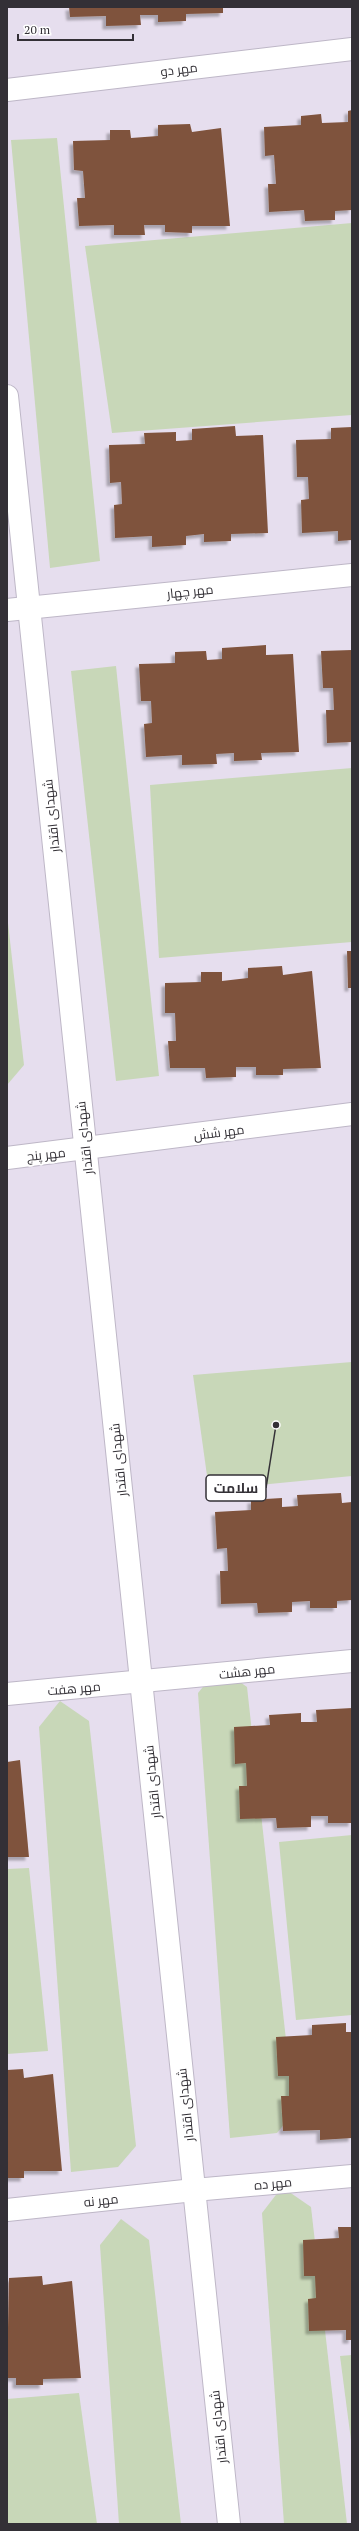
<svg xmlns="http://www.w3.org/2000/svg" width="359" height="2531" viewBox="0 0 359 2531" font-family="'PT Serif',Cairo,serif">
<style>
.green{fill:#c8d7b8}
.building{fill:#7f533c;filter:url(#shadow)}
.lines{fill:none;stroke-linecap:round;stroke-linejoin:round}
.street-casing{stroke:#beb7c7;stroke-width:24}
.secondary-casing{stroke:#beb7c7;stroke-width:24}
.street{stroke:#fff;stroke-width:22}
.secondary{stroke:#fff;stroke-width:22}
.labels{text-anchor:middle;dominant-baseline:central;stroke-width:4;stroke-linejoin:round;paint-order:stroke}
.street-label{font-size:13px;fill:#333036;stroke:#fff}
.leader{fill:none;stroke:#333036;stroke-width:1.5}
.callout-dot{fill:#333036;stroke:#fff;stroke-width:1.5}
.callout{fill:#fff;stroke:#333036;stroke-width:1.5}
.callout-label{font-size:14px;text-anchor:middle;font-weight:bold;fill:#333036}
</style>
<defs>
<filter id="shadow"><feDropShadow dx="-3.5" dy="3.5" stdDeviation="1" flood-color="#0004"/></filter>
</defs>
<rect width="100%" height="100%" fill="#e6deee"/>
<g class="green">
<polygon points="57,138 100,561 50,568 11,140"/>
<polygon points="352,223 352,415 112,433 85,246"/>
<polygon points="116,666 159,1076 116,1081 71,671"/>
<polygon points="352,768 352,942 159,958 150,785"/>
<polygon points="7,914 24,1065 7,1085"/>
<polygon points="352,1362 352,1476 209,1490 193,1375"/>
<polygon points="219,1667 247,1687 294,2112 277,2133 230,2138 198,1693"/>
<polygon points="60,1701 89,1721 136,2146 118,2167 71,2172 39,1727"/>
<polygon points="352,1835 352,2015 296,2020 279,1842"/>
<polygon points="29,1868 48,2051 7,2054 7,1869"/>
<polygon points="282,2187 311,2207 347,2524 284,2524 262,2213"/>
<polygon points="121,2219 149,2240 181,2524 119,2524 100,2245"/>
<polygon points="352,2355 352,2448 340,2356"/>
<polygon points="79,2393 97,2524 7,2524 7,2399"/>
</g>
<g class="building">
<polygon points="69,7 223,7 223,13 186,14 186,21 158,22 158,15 140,15 141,25 106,26 106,16 70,17"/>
<polygon points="352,110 352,210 335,211 335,220 305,221 304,210 269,212 268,184 276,184 274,155 265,156 264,127 301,125 301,116 321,114 322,123 348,122 348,111"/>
<polygon points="190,124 192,132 221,128 230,226 192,226 192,233 165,232 165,225 144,225 145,235 114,235 114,225 79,226 77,198 85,198 83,171 74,170 73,141 110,140 110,130 130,130 131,138 158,136 158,125"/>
<polygon points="235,426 236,436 263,435 268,533 231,534 231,541 204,542 204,534 186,536 186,545 152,547 152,536 115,538 114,505 122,504 121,482 110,483 109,445 145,444 144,433 176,432 176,441 192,440 192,429"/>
<polygon points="352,427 352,540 338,541 338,531 302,533 301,500 309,499 308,477 297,477 296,440 331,439 331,428"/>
<polygon points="266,645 266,655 293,654 299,752 261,753 262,760 234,761 234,753 216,754 217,764 182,765 182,755 146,757 144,724 152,723 151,701 141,701 139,664 175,663 175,652 206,651 207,660 222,659 222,648"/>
<polygon points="352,650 352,742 327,743 326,710 334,710 333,688 323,688 321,651"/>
<polygon points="347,951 352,951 352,988 348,988"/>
<polygon points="282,966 283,975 312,971 321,1068 283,1069 283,1075 256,1075 256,1067 236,1067 236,1077 206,1078 205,1068 170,1068 168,1041 176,1041 175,1013 165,1013 165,983 201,982 201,972 222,972 222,981 248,978 248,968"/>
<polygon points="341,1493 342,1503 352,1502 352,1600 337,1601 337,1608 310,1608 310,1601 292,1602 292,1612 258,1613 257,1603 221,1604 220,1571 228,1571 227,1548 217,1549 215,1512 251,1510 251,1500 282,1498 282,1507 298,1506 297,1495"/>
<polygon points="352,1708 352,1823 328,1823 328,1816 311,1816 311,1827 277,1828 276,1818 240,1819 239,1786 247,1786 246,1763 235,1764 234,1727 270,1725 269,1715 301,1713 301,1722 317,1722 316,1710"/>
<polygon points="20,1760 29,1857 7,1857 7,1762"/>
<polygon points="346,2023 346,2032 352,2032 352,2138 320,2140 320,2130 283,2131 281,2096 289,2096 289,2076 278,2076 276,2037 312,2035 312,2025"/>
<polygon points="23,2069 24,2078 53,2074 62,2171 24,2171 24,2178 7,2178 7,2070"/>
<polygon points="338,2227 352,2227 352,2340 346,2340 346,2330 309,2331 308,2299 316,2298 315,2276 304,2276 303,2240 339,2238"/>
<polygon points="42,2276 43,2285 72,2281 81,2378 43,2379 43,2385 16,2385 16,2378 7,2378 9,2278"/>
</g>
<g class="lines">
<g class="street-casing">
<g id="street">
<polyline points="7,90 352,49"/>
<polyline points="7,610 352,575"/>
<polyline points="7,1158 352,1114"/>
<polyline points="7,1694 352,1661"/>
<polyline points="7,2210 194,2190 352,2176"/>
</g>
</g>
<g class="secondary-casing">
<polyline id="secondary" points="7,396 229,2524"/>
</g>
<use href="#street" class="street"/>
<use href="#secondary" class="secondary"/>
</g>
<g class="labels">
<g class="street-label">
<text transform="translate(179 69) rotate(-7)">مهر دو</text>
<text transform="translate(190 591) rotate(-6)">مهر چهار</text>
<text transform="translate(51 816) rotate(-96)">شهدای اقتدار</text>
<text transform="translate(219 1132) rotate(-7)">مهر شش</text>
<text transform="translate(84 1138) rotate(-96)">شهدای اقتدار</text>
<text transform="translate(46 1154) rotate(-6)">مهر پنج</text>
<text transform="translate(118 1460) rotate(-96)">شهدای اقتدار</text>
<text transform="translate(247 1671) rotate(-6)">مهر هشت</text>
<text transform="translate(74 1688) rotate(-5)">مهر هفت</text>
<text transform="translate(152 1782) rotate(-96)">شهدای اقتدار</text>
<text transform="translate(185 2105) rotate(-96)">شهدای اقتدار</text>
<text transform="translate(273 2183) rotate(-5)">مهر ده</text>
<text transform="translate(101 2200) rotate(-6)">مهر نه</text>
<text transform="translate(218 2427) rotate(-96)">شهدای اقتدار</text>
</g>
</g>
<path class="leader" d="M276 1425L266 1488"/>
<circle class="callout-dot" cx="276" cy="1425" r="4"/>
<rect class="callout" x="206" y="1475" width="60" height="26" rx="4"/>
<g class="callout-label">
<text x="236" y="1493">سلامت</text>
</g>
<rect width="359" height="2531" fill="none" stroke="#333036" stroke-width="16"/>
<path d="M18 34v6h115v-6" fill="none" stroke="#333036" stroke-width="2"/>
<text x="24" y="34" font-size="12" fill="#333036" stroke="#ffffff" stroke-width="3" paint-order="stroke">20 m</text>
</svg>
